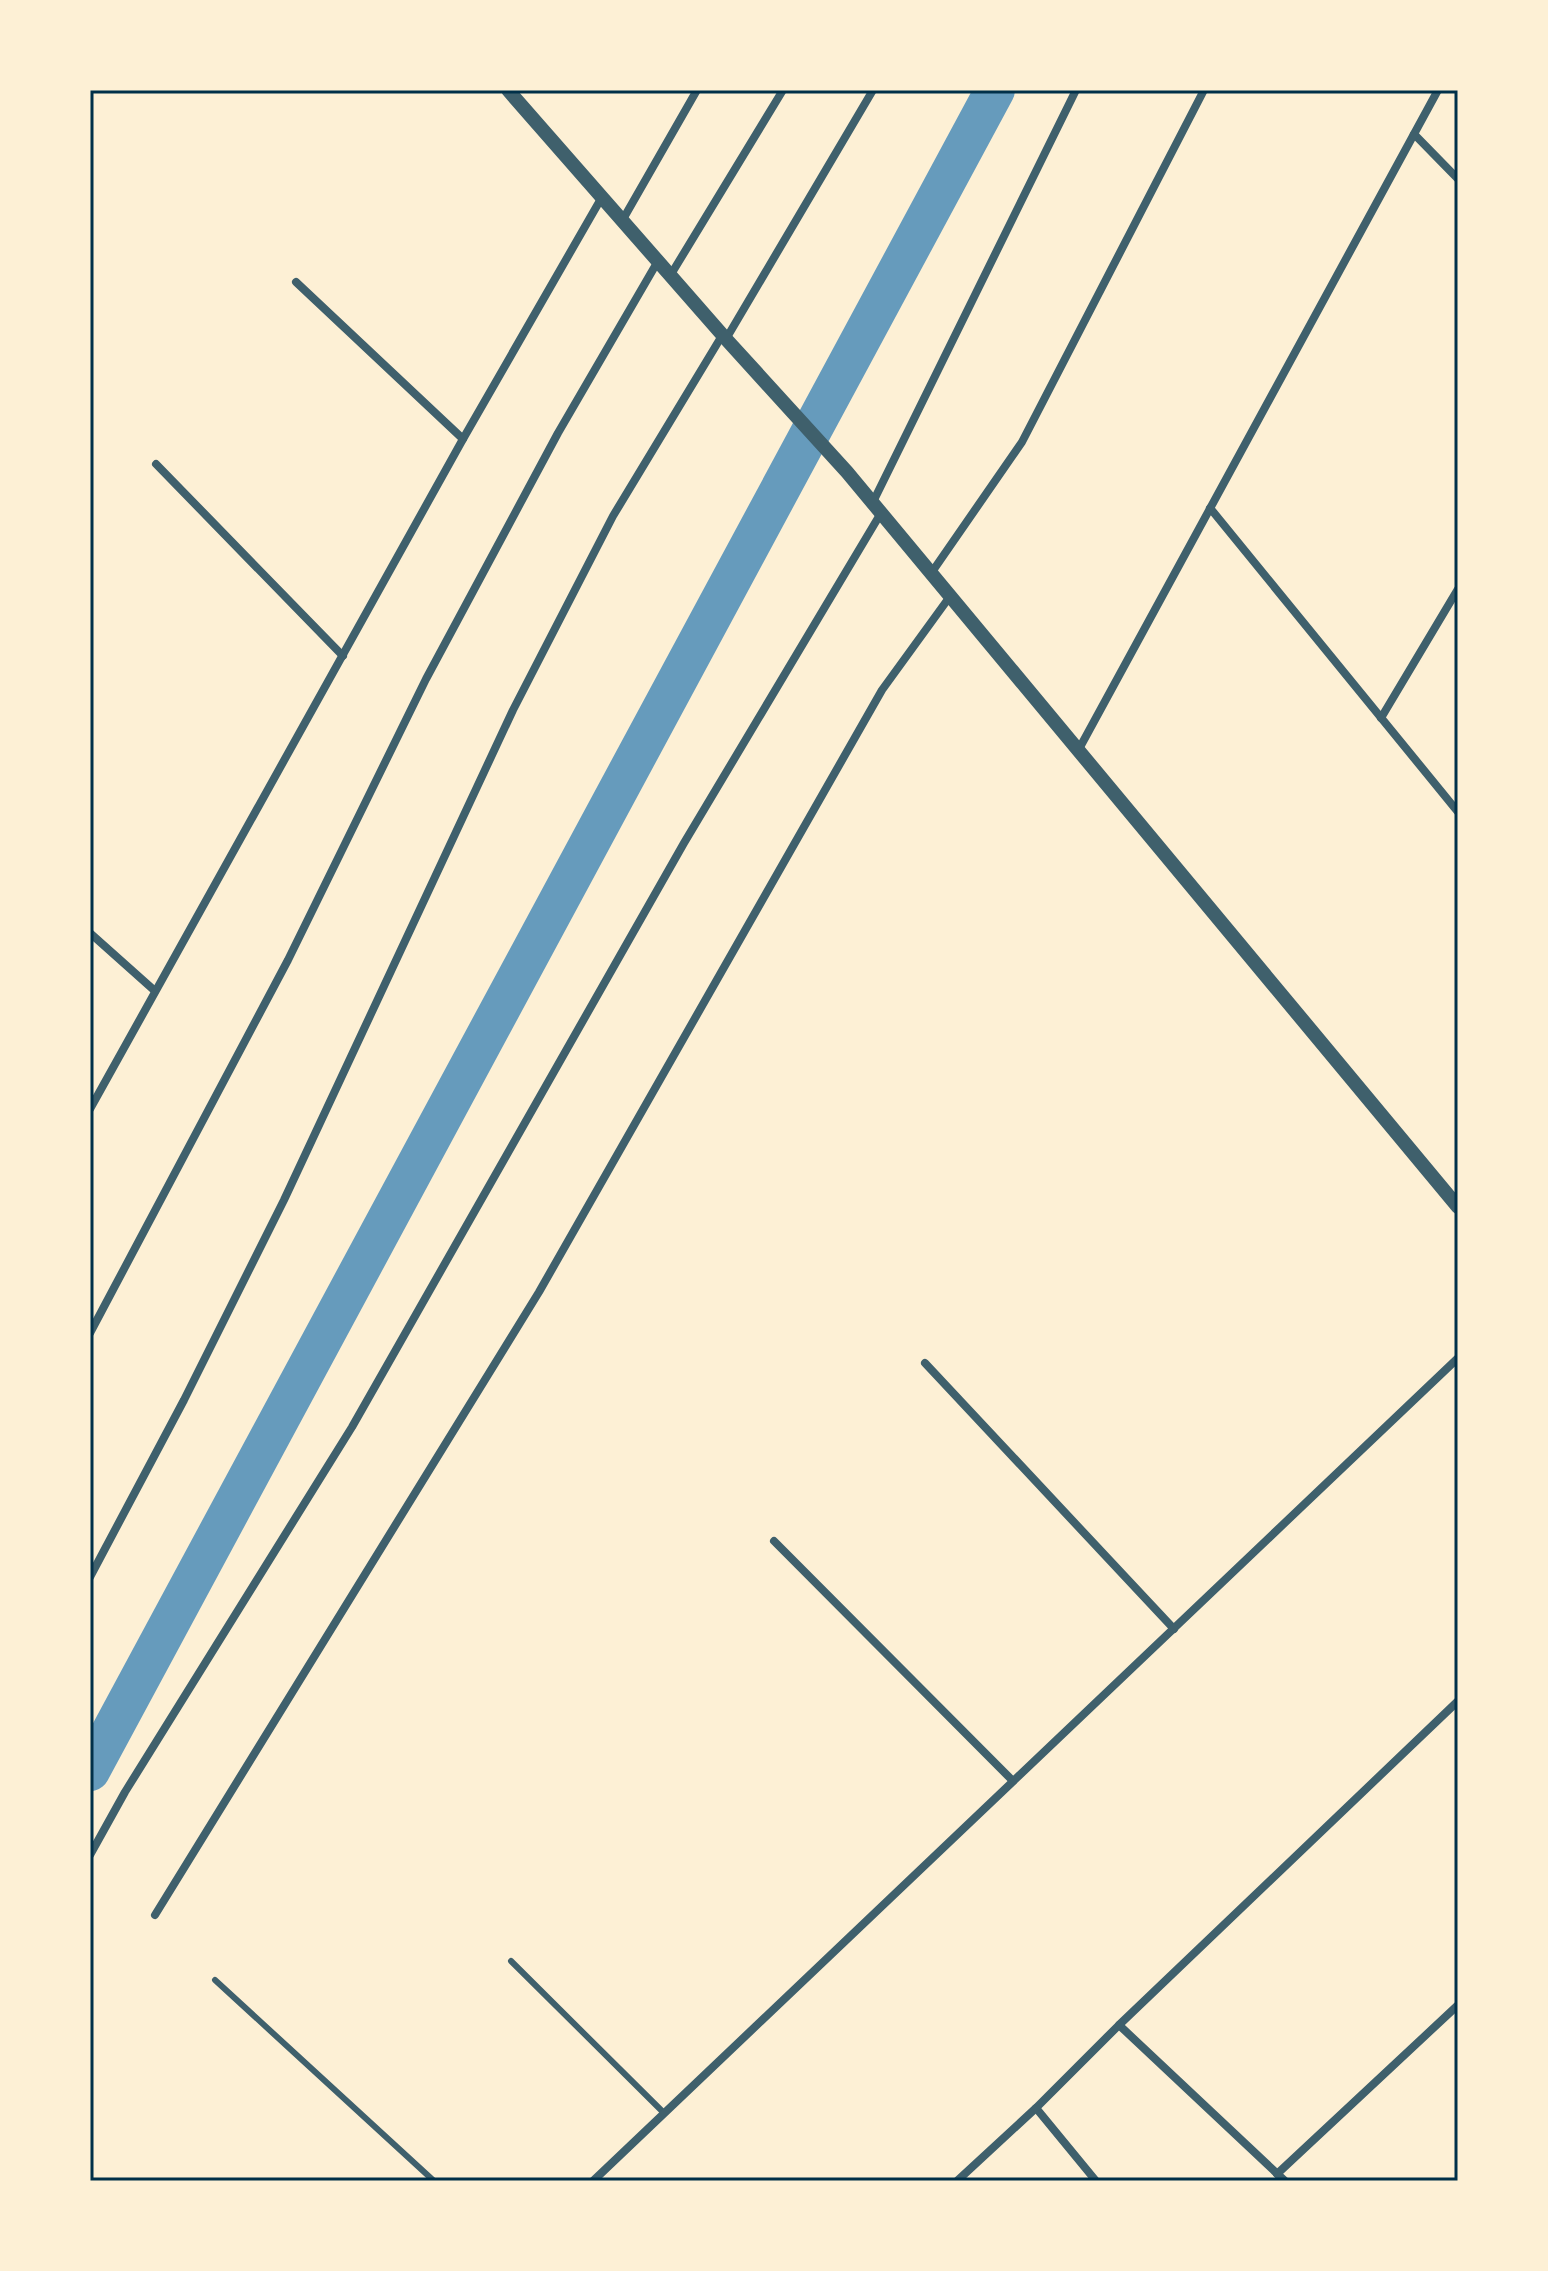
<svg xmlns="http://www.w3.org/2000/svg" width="1548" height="2271" viewBox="0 0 1548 2271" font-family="'Fira Sans',sans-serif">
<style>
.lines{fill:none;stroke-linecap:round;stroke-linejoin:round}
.canal{stroke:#669bbc;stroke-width:40}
.service{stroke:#3f606c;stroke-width:6}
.minor{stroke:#3f606c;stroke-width:8}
.tertiary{stroke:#3f606c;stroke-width:14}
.neatline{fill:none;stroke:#003049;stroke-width:3}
</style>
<rect width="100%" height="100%" fill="#fdf0d5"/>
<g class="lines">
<polyline class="canal" points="90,1771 995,90"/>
<g class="service">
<polyline points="511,1961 664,2113"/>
<polyline points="215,1980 434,2181"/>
</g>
<g class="minor">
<polyline points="1414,134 1458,179"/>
<polyline points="622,221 697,90"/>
<polyline points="670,276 783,90"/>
<polyline points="296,282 463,439"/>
<polyline points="726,339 873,90"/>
<polyline points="156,464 343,656"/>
<polyline points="873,502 1076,90"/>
<polyline points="1210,508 1458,812"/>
<polyline points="932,572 1022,442 1204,90"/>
<polyline points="1381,718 1458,589"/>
<polyline points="1079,749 1438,90"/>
<polyline points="90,933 155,991"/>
<polyline points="90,1109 463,439 602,197"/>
<polyline points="90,1333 288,960 426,679 558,433 658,261"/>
<polyline points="925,1363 1174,1629"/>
<polyline points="774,1541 1013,1781"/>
<polyline points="90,1577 184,1400 284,1200 513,710 613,516 723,334"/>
<polyline points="90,1855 125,1792 352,1427 684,843 881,513"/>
<polyline points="155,1915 539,1292 882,690 951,595"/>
<polyline points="1119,2025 1285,2181"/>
<polyline points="1036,2108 1096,2181"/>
<polyline points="1277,2174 1458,2005"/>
<polyline points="593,2181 1458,1358"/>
<polyline points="957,2181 1036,2108 1119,2025 1458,1701"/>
</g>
<polyline class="tertiary" points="508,90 726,339 847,472 1458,1207"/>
</g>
<rect width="1548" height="2271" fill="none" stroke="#fdf0d5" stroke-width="184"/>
<rect x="92" y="92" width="1364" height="2087" class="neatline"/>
</svg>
